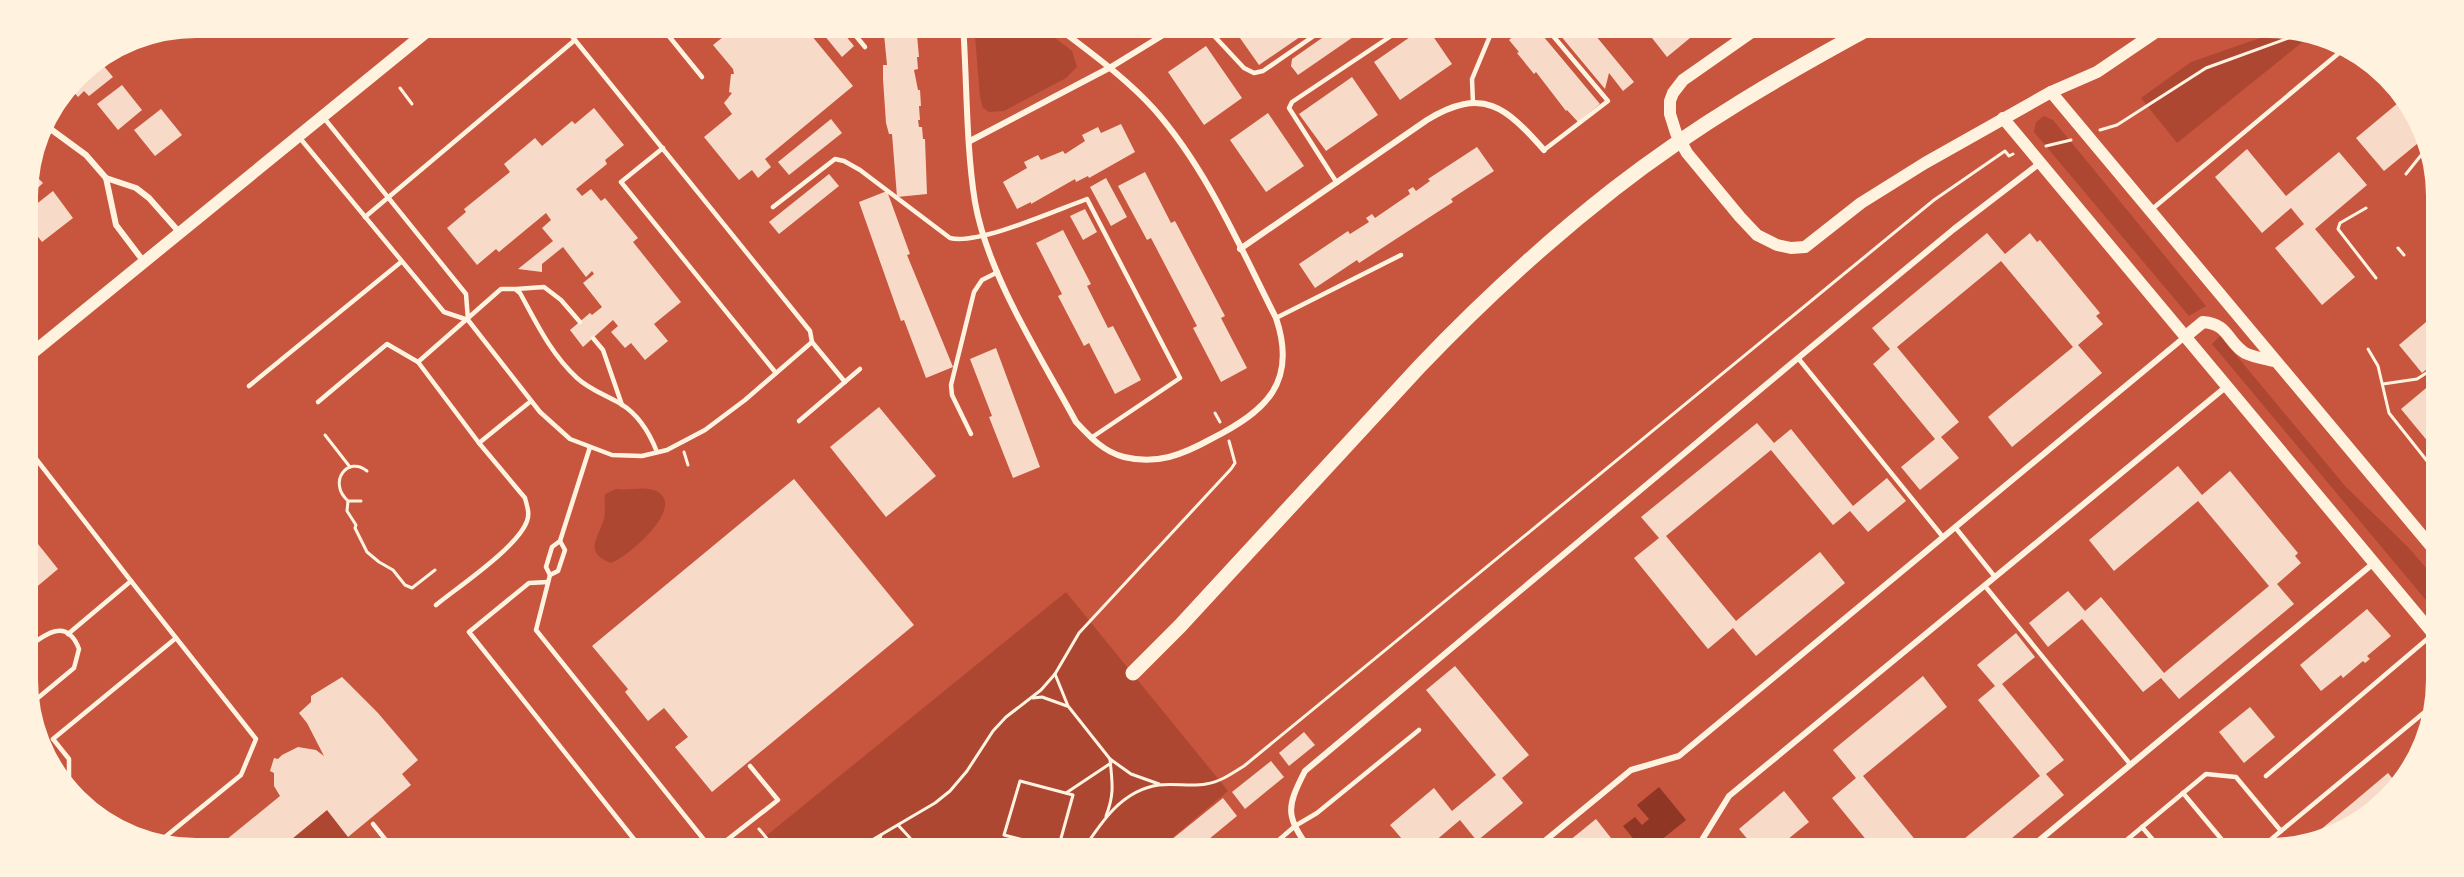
<svg xmlns="http://www.w3.org/2000/svg" width="2464" height="877" viewBox="0 0 2464 877" font-family="'Asap Condensed',sans-serif">
<style>
.green{fill:#ae4732}
.water{fill:#8f3625}
.building{fill:#f7dbc8}
.lines{fill:none;stroke-linecap:round;stroke-linejoin:round}
.path{stroke:#fff3e0;stroke-width:3}
.service{stroke:#fff3e0;stroke-width:4.5}
.minor{stroke:#fff3e0;stroke-width:6}
.secondary{stroke:#fff3e0;stroke-width:12}
.motorway{stroke:#fff3e0;stroke-width:15}
.rim{fill:none;stroke:#fff3e0;stroke-width:8}
</style>
<rect width="100%" height="100%" fill="#c8553d"/>
<g class="green">
<polygon points="974,24 1037,24 1072,51 1077,67 1066,78 1004,111 989,112 983,108 980,97"/>
<polygon points="2289,28 2315,32 2177,143 2141,98 2191,62"/>
<polygon points="2044,116 2053,120 2206,306 2189,316 2034,132 2036,122"/>
<polygon points="2220,336 2346,487 2408,547 2440,584 2440,617 2212,344"/>
<path d="M616,489C629,491 646,485 658,492C685,508 628,557 611,563C583,552 598,539 604,519C606,511 604,503 605,494Z"/>
<polygon points="1066,592 1228,791 1154,853 745,853"/>
<polygon points="327,810 362,853 275,853"/>
</g>
<polygon class="water" points="1659,787 1686,820 1645,853 1623,826 1635,817 1642,825 1649,819 1637,805"/>
<g class="building">
<polygon points="739,24 802,24 853,86 765,159 771,167 758,178 752,170 739,180 704,137 732,114 724,103 732,93 729,92 731,74 734,74 733,69 713,45"/>
<polygon points="815,24 836,24 854,46 842,57"/>
<polygon points="883,24 916,24 919,57 917,57 918,69 914,70 918,90 920,90 921,106 919,106 920,120 918,120 919,127 922,127 923,139 925,139 927,194 897,197 892,134 889,134 886,123 883,79 883,65 887,65"/>
<polygon points="1259,24 1311,24 1313,28 1259,65 1240,38"/>
<polygon points="1342,24 1372,24 1298,75 1291,66 1292,59"/>
<polygon points="1527,24 1533,24 1600,104 1578,122 1567,110 1566,111 1536,72 1534,74 1517,53 1519,52 1509,40"/>
<polygon points="1563,24 1586,24 1634,82 1623,91 1609,73 1605,89 1560,35"/>
<polygon points="1641,24 1707,24 1667,57"/>
<polygon points="1426,26 1452,64 1400,100 1374,62"/>
<polygon points="1206,46 1242,98 1204,125 1168,72"/>
<polygon points="97,58 113,77 89,96 84,91 78,97 68,85 82,67"/>
<polygon points="1352,77 1378,115 1326,151 1299,114"/>
<polygon points="122,85 142,110 118,130 97,104"/>
<polygon points="2404,98 2423,139 2384,171 2356,138"/>
<polygon points="594,108 624,145 605,160 607,164 576,189 582,196 591,189 601,201 605,198 638,238 633,242 681,302 654,324 668,341 645,360 631,343 625,348 611,332 618,326 613,320 583,347 570,330 590,313 592,315 602,307 583,283 594,274 592,271 586,277 563,247 542,264 542,272 518,269 553,241 542,228 551,220 546,213 499,252 496,249 477,265 447,228 466,212 464,209 510,172 504,164 535,138 542,146 572,121 575,124"/>
<polygon points="161,109 182,135 155,156 134,130"/>
<polygon points="1268,113 1304,166 1266,192 1230,140"/>
<polygon points="831,119 842,133 789,175 778,162"/>
<polygon points="1121,124 1135,152 1089,178 1088,176 1076,182 1075,179 1031,204 1031,202 1017,209 1003,182 1027,168 1024,162 1038,155 1041,160 1063,151 1065,154 1085,141 1082,135 1098,127 1101,133"/>
<polygon points="1477,147 1494,171 1451,199 1453,202 1359,263 1357,260 1315,288 1299,264 1348,231 1350,234 1369,222 1366,218 1372,214 1375,218 1410,194 1408,190 1413,187 1416,191 1430,181 1428,179"/>
<polygon points="2247,149 2286,196 2339,152 2367,185 2315,229 2355,277 2322,305 2275,248 2304,224 2291,208 2262,233 2215,177"/>
<polygon points="29,169 43,183 24,201 24,185"/>
<polygon points="1145,172 1171,223 1175,221 1225,316 1221,318 1247,368 1221,382 1193,328 1197,326 1151,238 1147,240 1118,186"/>
<polygon points="829,174 839,186 779,234 769,222"/>
<polygon points="1106,178 1127,217 1111,226 1090,187"/>
<polygon points="53,191 73,218 42,242 25,220 25,213"/>
<polygon points="887,191 910,254 907,255 953,367 926,378 904,320 901,321 859,202"/>
<polygon points="1085,209 1097,232 1083,240 1070,216"/>
<polygon points="1063,230 1091,284 1087,286 1108,328 1113,326 1141,380 1115,394 1089,343 1084,346 1058,296 1062,294 1036,243"/>
<polygon points="1987,233 2005,254 2030,233 2037,242 2040,240 2100,313 2096,316 2103,324 2078,345 2102,373 2012,447 1988,417 2073,347 2001,261 1897,347 1959,422 1941,437 1959,458 1920,490 1901,467 1935,439 1873,364 1890,349 1872,328"/>
<polygon points="2439,311 2439,359 2422,373 2399,345"/>
<polygon points="996,348 1040,467 1013,478 989,417 992,416 970,359"/>
<polygon points="2437,379 2439,382 2439,455 2401,409"/>
<polygon points="879,407 936,476 886,517 830,447"/>
<polygon points="1757,423 1774,443 1791,429 1853,506 1887,478 1906,501 1868,532 1850,511 1833,525 1771,450 1666,536 1736,621 1820,552 1845,583 1756,656 1733,628 1708,649 1634,558 1659,538 1641,517"/>
<polygon points="2178,466 2202,495 2230,471 2298,553 2295,556 2301,563 2277,584 2294,604 2179,699 2161,678 2143,692 2082,619 2048,647 2029,623 2068,591 2085,611 2101,597 2164,673 2269,586 2198,501 2114,571 2089,540"/>
<polygon points="794,479 914,625 712,792 675,747 688,737 664,708 648,721 625,692 628,689 592,646"/>
<polygon points="26,529 58,569 33,590 27,582"/>
<polygon points="2367,609 2391,636 2367,656 2370,659 2365,663 2363,661 2343,678 2341,675 2321,691 2300,665"/>
<polygon points="2016,633 2035,657 2002,684 2064,760 2046,774 2064,795 1994,853 1947,853 2040,776 1978,700 1995,686 1977,665"/>
<polygon points="1455,666 1529,755 1502,778 1523,803 1477,841 1460,820 1421,853 1414,853 1390,825 1434,788 1452,811 1496,775 1426,690"/>
<polygon points="1923,676 1947,707 1863,776 1926,853 1877,853 1832,798 1856,778 1833,750"/>
<polygon points="342,677 378,713 418,760 402,774 411,785 348,837 327,810 275,853 210,853 280,796 274,786 274,773 270,771 274,758 278,759 282,755 298,747 316,750 324,756 307,723 299,713 311,702 311,696"/>
<polygon points="2250,707 2275,737 2244,763 2219,732"/>
<polygon points="1304,732 1315,745 1289,766 1279,753"/>
<polygon points="1271,761 1284,777 1245,809 1232,792"/>
<polygon points="2388,773 2397,784 2373,817 2306,842"/>
<polygon points="1784,791 1809,822 1771,853 1759,853 1739,829"/>
<polygon points="1223,798 1237,816 1203,844 1200,840 1182,853 1171,840"/>
<polygon points="1596,819 1611,838 1593,853 1570,853 1564,845"/>
</g>
<g class="lines">
<g class="path">
<polyline points="400,88 412,104"/>
<polyline points="2100,130 2117,125 2206,68 2308,31"/>
<polyline points="2046,146 2071,140"/>
<polyline points="2406,174 2422,154 2428,151"/>
<polyline points="2366,208 2340,223 2338,229 2376,278"/>
<polyline points="2398,248 2404,255"/>
<polyline points="2368,349 2378,366 2389,413 2439,476"/>
<polyline points="2383,384 2417,379 2439,365"/>
<polyline points="1215,413 1220,422"/>
<polyline points="325,435 350,467"/>
<polyline points="684,452 688,465"/>
<polyline points="348,501 347,511 356,525 355,528 367,552 379,562 393,570 405,585 412,588 435,570"/>
<path d="M361,501H348C327,482 348,455 367,471"/>
<polyline points="1055,674 1068,706 1110,759 1131,774 1159,784"/>
<polyline points="1033,698 1042,697 1067,706"/>
<polygon points="1020,781 1073,795 1058,849 1004,835"/>
<polyline points="1066,793 1111,763"/>
<path d="M1106,816C1115,793 1112,782 1110,759"/>
<polyline points="898,825 910,838"/>
<polyline points="759,829 779,853"/>
<polyline points="1060,845 1072,853"/>
<polyline points="850,853 935,803 950,791 967,771 993,731 1006,717 1041,690 1055,674 1079,633 1231,469 1235,463 1229,441"/>
<polyline points="876,853 881,835"/>
<path d="M1081,853C1100,824 1121,790 1159,785C1175,783 1191,787 1206,784C1220,782 1233,773 1244,766L1934,200L2005,151L2009,156L2013,154"/>
</g>
<g class="service">
<polyline points="659,24 702,77"/>
<polyline points="846,24 865,47"/>
<polyline points="1203,24 1244,68 1254,73 1263,71 1331,24"/>
<polyline points="1543,24 1608,101 1544,150"/>
<polyline points="1473,103 1472,79 1495,24"/>
<polyline points="324,118 466,294 468,320 540,412 570,439 612,455 642,456 667,450 705,430 745,400 812,342 810,331 562,24"/>
<polyline points="299,137 444,312 468,320"/>
<polyline points="663,148 621,182 776,373"/>
<polyline points="1337,183 1289,108 1292,102 1409,24"/>
<path d="M773,207L835,159L844,161L860,170L950,238C979,245 1056,210 1087,199L1180,378L1091,438"/>
<polyline points="2151,210 2345,48"/>
<polyline points="365,217 575,40"/>
<polyline points="516,289 544,287 561,300 580,322"/>
<polyline points="1276,318 1401,255"/>
<polyline points="593,338 603,350 622,405"/>
<polyline points="812,342 845,382"/>
<polyline points="1798,358 1943,537"/>
<polyline points="249,386 401,262"/>
<polyline points="318,402 387,344 418,362"/>
<polyline points="799,421 860,369"/>
<polyline points="971,434 952,395 951,385 974,292 982,280 998,272"/>
<polyline points="479,443 531,401"/>
<polyline points="26,446 131,581 68,634"/>
<polyline points="590,447 560,541 552,547 546,567 550,575 536,630 713,851 711,853"/>
<polyline points="1955,527 1995,577"/>
<polyline points="550,575 558,571 565,550 560,541"/>
<polyline points="131,581 256,739 241,775 154,846"/>
<polyline points="548,582 529,583 469,632 645,853"/>
<polyline points="1985,586 2130,764"/>
<path d="M436,605C458,587 518,547 527,521C530,513 527,506 525,498L479,443L418,362L501,289H515L520,293C537,324 551,354 577,378C590,390 606,395 621,404C639,415 650,434 657,452"/>
<path d="M27,648C45,634 67,617 79,649L74,668L27,707"/>
<polyline points="2266,776 2432,635"/>
<polyline points="2183,793 2233,853"/>
<polyline points="83,805 69,788 69,759 53,739 176,638"/>
<polyline points="373,824 396,853"/>
<polyline points="2142,827 2164,853"/>
<polyline points="713,851 778,800 750,766"/>
<polyline points="1264,853 1295,826 1317,813 1419,730"/>
<polyline points="2111,853 2206,774 2236,777 2281,831 2432,706 2435,710"/>
<polyline points="2255,853 2281,831"/>
</g>
<g class="minor">
<path d="M963,24C967,81 966,147 975,202C988,276 1041,357 1076,422C1090,437 1104,452 1124,457C1157,465 1182,455 1211,439C1265,412 1298,383 1276,318C1240,247 1207,169 1154,109C1124,76 1088,51 1053,24"/>
<polyline points="41,122 86,155 106,178 116,225 144,262"/>
<polyline points="970,141 1111,67 1181,24"/>
<polyline points="106,178 136,188 149,198 180,233"/>
<path d="M1240,249L1427,120C1483,86 1506,107 1544,150"/>
<path d="M1198,853C1211,844 1229,840 1241,853"/>
<path d="M1312,853C1286,816 1285,810 1305,771L1798,358L1954,229L2040,163"/>
<polyline points="1530,853 1631,770 1679,756 2186,336"/>
<polyline points="1691,853 1697,848 1729,796 2227,386"/>
<polyline points="2024,853 2375,562"/>
</g>
<g class="secondary">
<polyline points="1763,24 1683,80 1673,93 1670,101 1670,114 1676,133 1687,153 1740,217 1757,235 1777,245 1791,248 1805,247 1861,203 1925,163 2051,92 2097,72 2156,32 2178,24"/>
<polyline points="2051,92 2440,557"/>
<polyline points="2003,118 2440,642"/>
<path d="M2186,336L2203,322C2229,324 2227,342 2245,353C2253,357 2265,359 2274,361"/>
<polyline points="25,359 436,24"/>
</g>
<path class="motorway" d="M1133,673L1180,626L1419,367C1480,303 1545,243 1614,189C1696,125 1786,73 1877,24"/>
</g>
<path d="M0 0H2464V877H0ZM196 34H2268A162 162 0 0 1 2430 196V680A162 162 0 0 1 2268 842H196A162 162 0 0 1 34 680V196A162 162 0 0 1 196 34Z" fill="#fff3e0" fill-rule="evenodd"/>
<path class="rim" d="M196 34H2268A162 162 0 0 1 2430 196V680A162 162 0 0 1 2268 842H196A162 162 0 0 1 34 680V196A162 162 0 0 1 196 34Z"/>
</svg>
